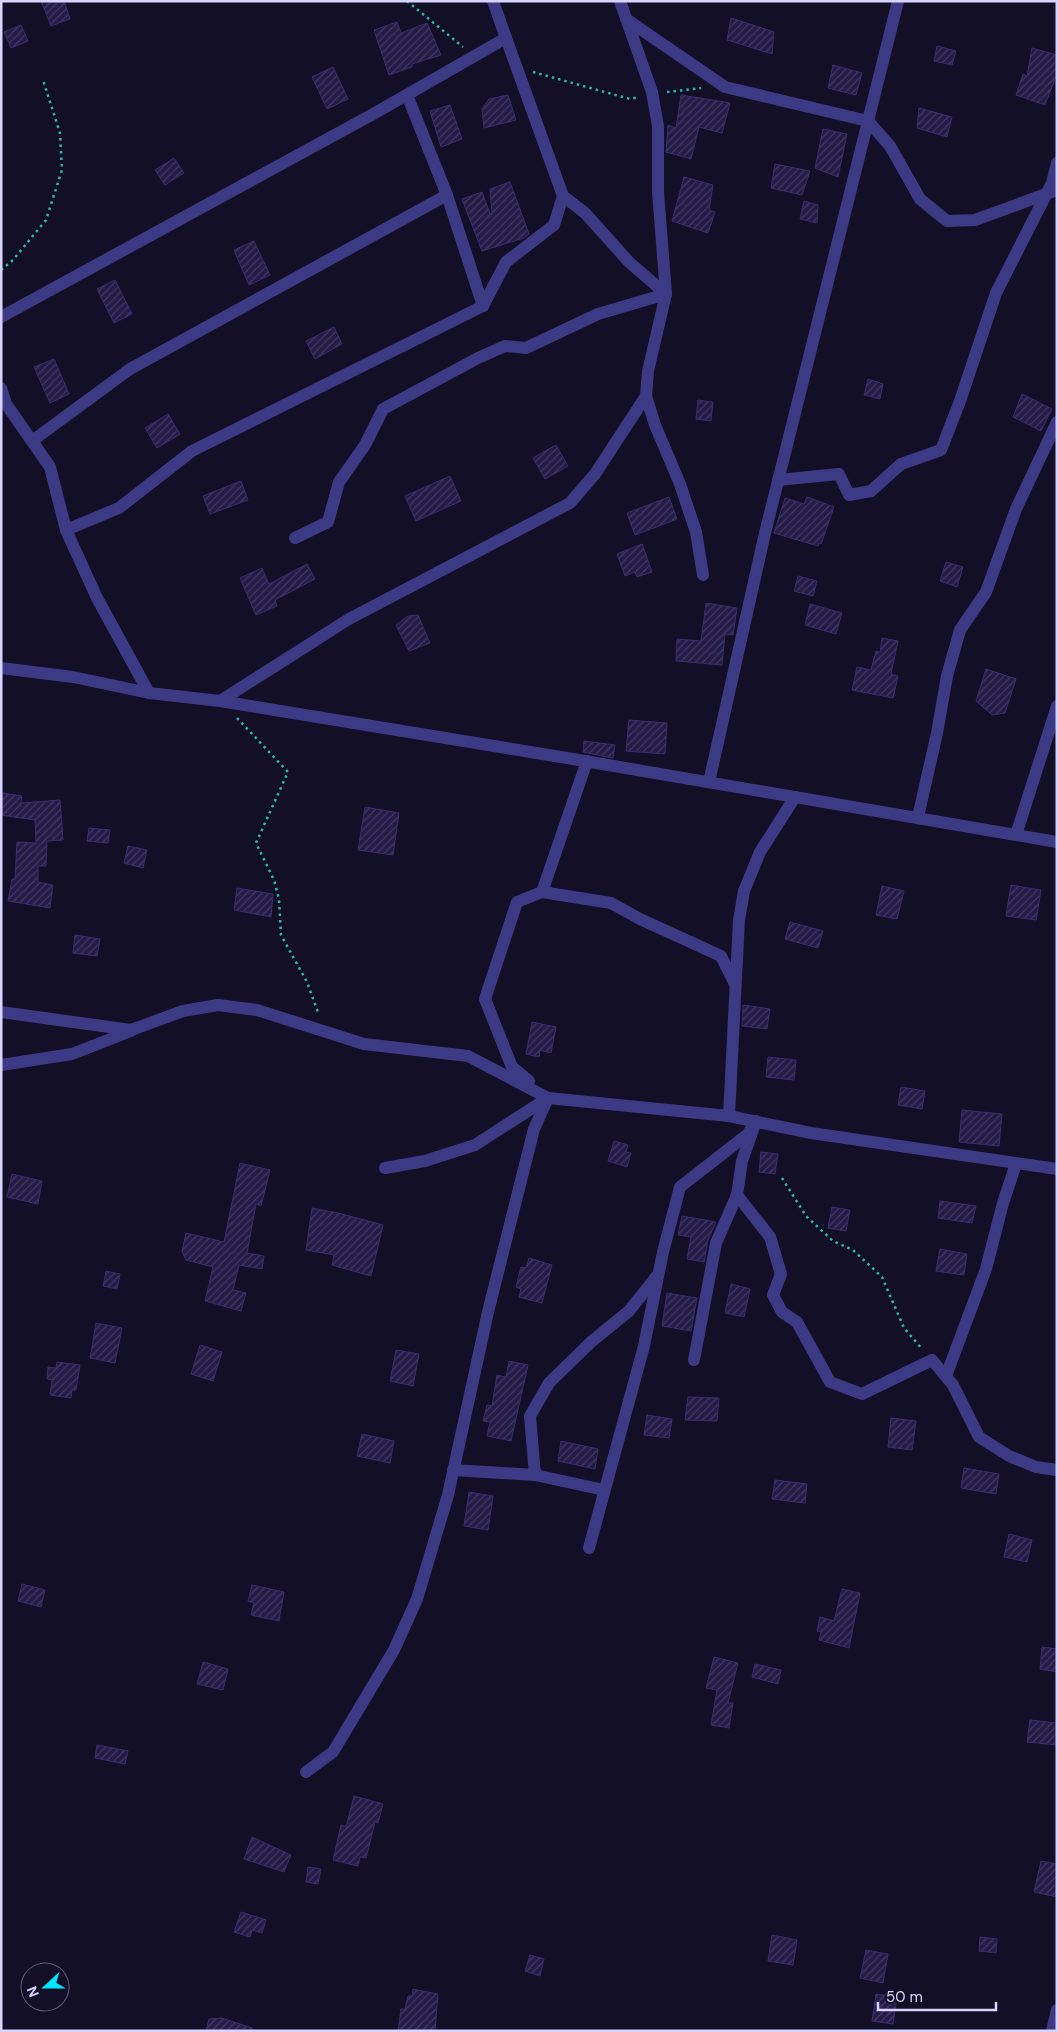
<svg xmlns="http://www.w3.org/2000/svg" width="1058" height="2032" viewBox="0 0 1058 2032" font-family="'DM Sans',sans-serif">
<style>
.building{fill:url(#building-hatch);stroke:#3b2d73}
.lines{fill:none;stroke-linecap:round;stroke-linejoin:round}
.path{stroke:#2fb8b0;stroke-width:2.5;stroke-dasharray:2.5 4;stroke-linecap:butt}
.minor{stroke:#3d3a85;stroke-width:12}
</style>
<defs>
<pattern id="building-hatch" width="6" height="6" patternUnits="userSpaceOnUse" patternTransform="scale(1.25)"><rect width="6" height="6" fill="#241b47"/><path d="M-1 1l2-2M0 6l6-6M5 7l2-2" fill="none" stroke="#433b63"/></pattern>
</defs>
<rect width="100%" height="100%" fill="#130f26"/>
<g class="building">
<polygon points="41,1 64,1 70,19 51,26"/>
<polygon points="731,18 774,32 772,54 727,40"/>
<polygon points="397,22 401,33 427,23 441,55 412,64 412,67 389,75 374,30"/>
<polygon points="21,25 28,41 11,48 4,32"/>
<polygon points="937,46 956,51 952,65 934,61"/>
<polygon points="1032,48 1057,55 1057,74 1045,105 1016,95 1023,74 1027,76"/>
<polygon points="833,65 862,73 856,95 828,88"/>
<polygon points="333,67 348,99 327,109 312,77"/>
<polygon points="508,95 516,120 484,128 482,109 489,99"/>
<polygon points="681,95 730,103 722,133 699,127 691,159 666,152 668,125 676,128"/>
<polygon points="450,105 462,139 441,147 430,111"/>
<polygon points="919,108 952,117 947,137 917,128"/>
<polygon points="823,129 847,134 838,177 815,168"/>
<polygon points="174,158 184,173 165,185 155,170"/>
<polygon points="775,164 810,171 802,195 771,188"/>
<polygon points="684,177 713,185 709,210 715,212 708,233 672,221"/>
<polygon points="510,182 529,234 524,238 482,251 462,199 482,192 490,214 492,213 490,189"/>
<polygon points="804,201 818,205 817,223 800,219"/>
<polygon points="254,241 270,275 249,285 234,250"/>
<polygon points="115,280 132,314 114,323 97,289"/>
<polygon points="334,327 342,344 315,359 306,341"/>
<polygon points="54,359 69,394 50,403 34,367"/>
<polygon points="868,379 883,384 880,399 864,395"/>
<polygon points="1022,394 1052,409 1041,431 1013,417"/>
<polygon points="698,400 713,402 711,421 696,419"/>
<polygon points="168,414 180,434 157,448 145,428"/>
<polygon points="556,445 568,466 545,479 533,458"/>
<polygon points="450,476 461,501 416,521 405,496"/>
<polygon points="241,481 248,500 210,514 203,496"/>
<polygon points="669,497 677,519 635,535 627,513"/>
<polygon points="807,497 834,507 821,544 819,543 818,546 774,533 785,498 804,504"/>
<polygon points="642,544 652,572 637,577 635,572 625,576 617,554"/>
<polygon points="946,562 963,567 957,587 940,581"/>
<polygon points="307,564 315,579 275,600 277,606 256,615 240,578 262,568 269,584"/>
<polygon points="798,576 817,581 813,596 794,591"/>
<polygon points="706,603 737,608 733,635 725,634 722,665 676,661 677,639 701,641"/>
<polygon points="810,604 842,613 836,634 805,625"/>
<polygon points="418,615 430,643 409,651 396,625 408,616"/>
<polygon points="882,638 898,641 891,674 898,676 893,698 852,690 857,667 871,670 876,651 880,652"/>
<polygon points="986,669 1016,679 1005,713 992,715 976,701"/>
<polygon points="629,720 667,723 665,754 626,751"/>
<polygon points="584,741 615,745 613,758 583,752"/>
<polygon points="3,793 22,796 21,803 60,800 63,840 47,841 46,866 38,866 38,882 53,885 50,908 8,901 12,879 15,879 17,842 36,843 35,820 1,815"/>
<polygon points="365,807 399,813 393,855 358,850"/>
<polygon points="89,828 110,830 108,843 87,841"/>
<polygon points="128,846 147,850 143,868 124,863"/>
<polygon points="1011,885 1041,890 1036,920 1006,916"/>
<polygon points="882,886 904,891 897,919 876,915"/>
<polygon points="237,888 273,894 271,917 234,910"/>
<polygon points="790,922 823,931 818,948 785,939"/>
<polygon points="75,935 100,939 97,956 73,953"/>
<polygon points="743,1005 770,1009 767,1029 742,1026"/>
<polygon points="532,1022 556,1027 551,1053 540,1050 539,1057 526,1054"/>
<polygon points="768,1057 796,1060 794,1080 766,1077"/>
<polygon points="901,1087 925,1091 922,1109 898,1105"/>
<polygon points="962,1110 1002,1114 999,1146 959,1142"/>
<polygon points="614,1141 628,1145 626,1152 631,1153 627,1167 608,1161"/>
<polygon points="761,1152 778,1154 775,1174 759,1172"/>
<polygon points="240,1163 270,1170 261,1206 256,1204 247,1253 264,1256 262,1269 239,1265 233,1290 246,1293 241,1311 205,1301 213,1267 186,1260 182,1251 186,1233 224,1242"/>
<polygon points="12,1174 42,1181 38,1204 7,1197"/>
<polygon points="940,1201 976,1206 972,1223 938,1218"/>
<polygon points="832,1207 850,1210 846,1231 828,1228"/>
<polygon points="312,1208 338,1213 383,1225 371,1276 332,1265 334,1255 306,1250"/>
<polygon points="682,1216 716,1222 708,1240 704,1262 687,1259 691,1237 678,1235"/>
<polygon points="940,1249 967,1254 964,1275 936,1271"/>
<polygon points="529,1258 552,1265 542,1303 519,1297 521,1289 516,1287 521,1267 526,1268"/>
<polygon points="106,1271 120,1274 117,1289 103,1286"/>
<polygon points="731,1284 750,1289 744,1317 725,1313"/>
<polygon points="667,1293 697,1298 691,1331 662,1326"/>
<polygon points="96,1323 122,1328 115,1363 90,1358"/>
<polygon points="200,1345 222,1352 213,1381 191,1374"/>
<polygon points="396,1350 419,1354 413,1386 390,1381"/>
<polygon points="509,1361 528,1365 511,1441 487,1436 490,1422 483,1421 487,1405 492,1406 497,1375 506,1377"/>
<polygon points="57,1362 80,1365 76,1390 72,1390 71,1398 50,1395 52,1380 47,1379 48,1367 56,1368"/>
<polygon points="688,1397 719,1398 717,1421 685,1420"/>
<polygon points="647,1415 672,1419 669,1438 644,1435"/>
<polygon points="891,1418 916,1421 912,1450 888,1447"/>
<polygon points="362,1434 394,1441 390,1463 357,1456"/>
<polygon points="561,1441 598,1449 595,1469 558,1461"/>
<polygon points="964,1468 999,1474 996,1494 961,1488"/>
<polygon points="775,1480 807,1484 805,1503 772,1499"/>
<polygon points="469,1492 493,1496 488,1530 464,1526"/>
<polygon points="1009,1534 1032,1540 1027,1562 1004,1557"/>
<polygon points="22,1584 45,1590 41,1607 18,1601"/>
<polygon points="252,1585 284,1592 279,1621 251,1615 254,1603 248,1601"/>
<polygon points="842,1589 860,1593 849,1648 819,1640 821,1632 817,1631 820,1617 834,1621"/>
<polygon points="1042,1647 1057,1649 1057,1672 1040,1669"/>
<polygon points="714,1657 738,1663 728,1703 733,1703 729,1728 711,1725 717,1690 706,1688"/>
<polygon points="203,1662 228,1669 223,1690 197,1684"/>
<polygon points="755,1664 781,1670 778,1684 752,1677"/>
<polygon points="1030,1720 1057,1723 1057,1745 1027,1742"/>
<polygon points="97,1745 128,1751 125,1764 95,1758"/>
<polygon points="354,1796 383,1804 378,1823 375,1822 366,1858 360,1857 358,1866 333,1860 341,1825 346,1827"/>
<polygon points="252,1837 291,1855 284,1872 244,1859"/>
<polygon points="1041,1861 1057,1864 1057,1897 1034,1892"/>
<polygon points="308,1867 321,1869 318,1884 306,1882"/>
<polygon points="241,1912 266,1920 262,1933 252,1930 250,1937 234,1932"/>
<polygon points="772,1935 797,1940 793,1965 768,1961"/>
<polygon points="980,1937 997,1939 996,1953 979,1951"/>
<polygon points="866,1950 888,1954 883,1983 860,1978"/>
<polygon points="530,1955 544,1959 540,1976 525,1971"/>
<polygon points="413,1989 438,1994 435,2031 398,2031 401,2009 405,2009 408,1996 412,1996"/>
<polygon points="876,1994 897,1997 893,2024 872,2021"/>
<polygon points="222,2018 252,2028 252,2031 206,2031 209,2019"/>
</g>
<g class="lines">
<g class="path">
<polyline points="407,1 463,47"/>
<polyline points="533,72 630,99 639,97"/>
<polyline points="667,92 701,88"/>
<polyline points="1,270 13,260 46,220 62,170 60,133 43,80"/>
<polyline points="237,718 288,772 256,843 274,880 279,899 281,935 307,982 319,1015"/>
<polyline points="782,1178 806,1216 833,1241 853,1250 882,1277 904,1328 922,1349"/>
</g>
<g class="minor">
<polyline points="626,19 725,87 868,121 890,146 920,199 947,221 975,220 1057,190"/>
<polyline points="506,38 563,196 585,213 629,262 666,294"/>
<polyline points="483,306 506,262 554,225 563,196"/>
<polyline points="1,317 375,113 506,38 493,1"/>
<polyline points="1,388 6,404 50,467 66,530 97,598 149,693"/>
<polyline points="646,396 655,425 680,484 696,532 703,575"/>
<polyline points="32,441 130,369 447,195 407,95"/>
<polyline points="778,480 839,474 849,495 871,491 901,464 941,450 960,401 996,293 1052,183 1057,163"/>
<polyline points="66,530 119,508 192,451 483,306 447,195"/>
<polyline points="295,538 328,522 339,482 365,445 383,409 478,358 505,346 526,348 598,314 666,294"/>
<polyline points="1,668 73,677 149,693 220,701 567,758 1057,842"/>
<polyline points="220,701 349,619 570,503 595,474 646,396 648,371 666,294 658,192 658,126 652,92 620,1"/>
<polyline points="709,782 765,533 898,1"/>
<polyline points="918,817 937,733 947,676 960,630 986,592 1016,509 1057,422"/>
<polyline points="1016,835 1057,706"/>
<polyline points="542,892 611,903 640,919 721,956 735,984"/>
<polyline points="1,1012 131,1030 183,1011 218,1005 257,1010 364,1044 468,1056 548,1098 729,1116 811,1133 1057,1169"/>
<polyline points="1,1065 72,1054 131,1031"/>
<polyline points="529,1081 512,1067 485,999 517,902 542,892 587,761"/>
<polyline points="729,1116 739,920 744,891 760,852 795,797"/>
<polyline points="756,1121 742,1161 737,1195 770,1237 781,1274 773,1295 782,1312 797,1322 830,1382 862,1394 932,1360 953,1385 979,1437 1009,1456 1036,1467 1057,1470"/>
<polyline points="385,1168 425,1161 475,1145 548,1098"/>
<polyline points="694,1360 716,1243 737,1195"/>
<polyline points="946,1376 986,1269 1003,1203 1016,1164"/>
<polyline points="453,1470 535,1475 530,1416 549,1383 591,1342 629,1311 656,1277"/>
<polyline points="535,1475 604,1490"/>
<polyline points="589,1548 644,1346 663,1252 680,1187 748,1134 751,1129"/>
<polyline points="306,1772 333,1752 394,1650 417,1599 448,1495 488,1312 534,1129 548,1098"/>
<polyline points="1052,2031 1057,2010"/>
</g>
</g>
<rect width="1058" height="2032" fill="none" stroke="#d9d4ff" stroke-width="5"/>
<g transform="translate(45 1987) rotate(249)"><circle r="24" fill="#130f26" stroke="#625e7d"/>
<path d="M0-4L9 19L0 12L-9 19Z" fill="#00e5ff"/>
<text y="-8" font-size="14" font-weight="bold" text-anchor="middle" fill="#d9d4ff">N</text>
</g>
<path d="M878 2002v8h118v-8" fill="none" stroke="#d9d4ff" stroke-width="2.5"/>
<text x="886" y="2002" font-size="15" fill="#d9d4ff" stroke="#130f26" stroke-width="4" paint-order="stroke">50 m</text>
</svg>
